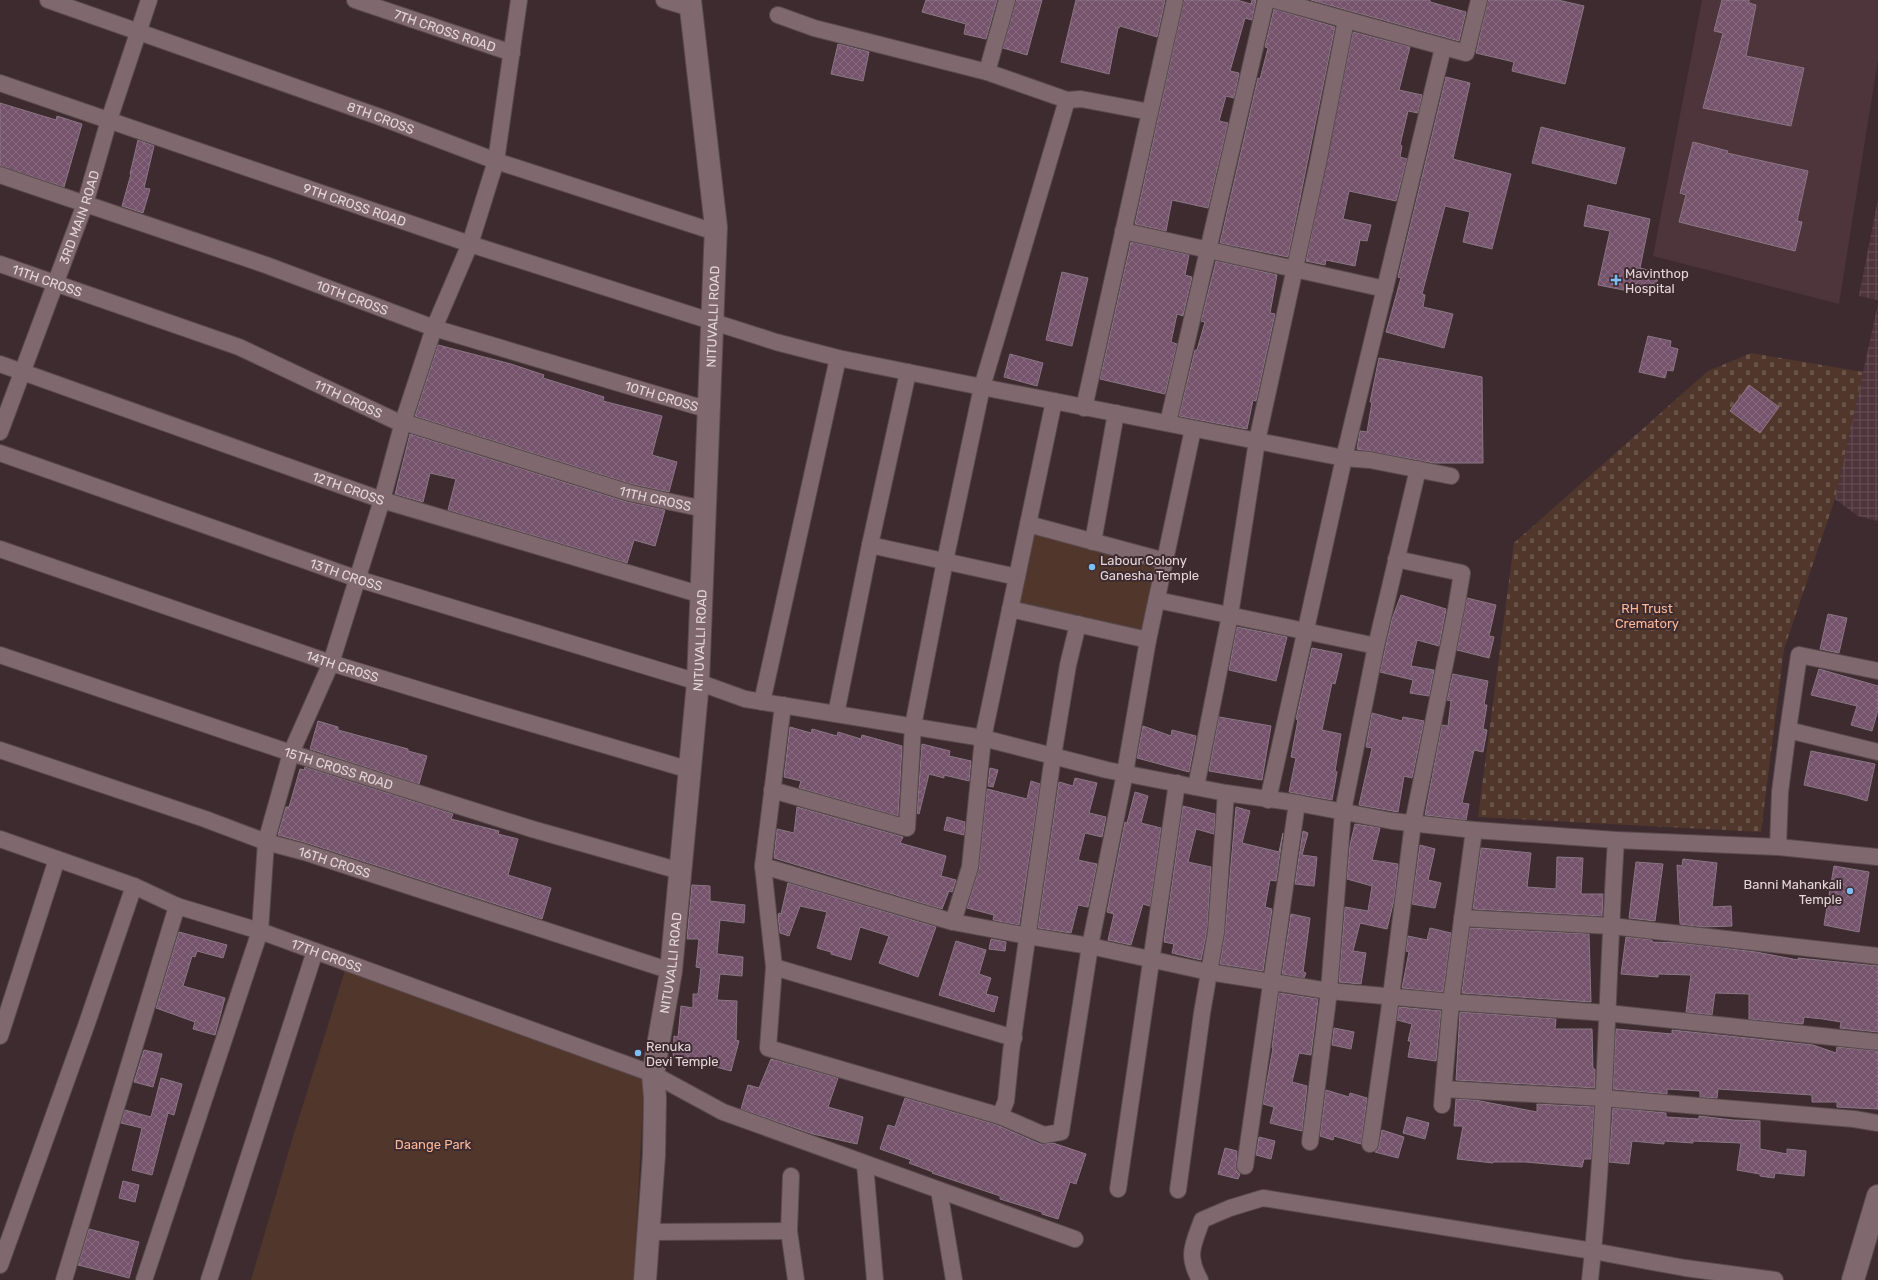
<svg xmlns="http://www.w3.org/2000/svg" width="1878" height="1280" viewBox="0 0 1878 1280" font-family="Rubik,sans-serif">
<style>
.built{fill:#4e343b}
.industrial{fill:url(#industrial-grid)}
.cemetery{fill:url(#cemetery-stones)}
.park{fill:#51372b}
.building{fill:url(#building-cross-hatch);stroke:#8a7783}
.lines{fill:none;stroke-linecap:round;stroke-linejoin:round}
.street-casing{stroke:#5a4a4e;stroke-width:18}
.secondary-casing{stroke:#5a4a4e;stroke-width:24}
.street{stroke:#7f696f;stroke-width:16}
.secondary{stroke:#7f696f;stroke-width:22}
.poi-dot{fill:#7bbef8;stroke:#3e2b30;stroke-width:1.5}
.labels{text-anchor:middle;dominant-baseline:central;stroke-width:4;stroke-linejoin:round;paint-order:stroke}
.street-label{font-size:13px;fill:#e4d6da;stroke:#3e2b30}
.poi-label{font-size:13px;fill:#e4d6da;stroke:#3e2b30;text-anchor:start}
.park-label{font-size:13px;fill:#fab898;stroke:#3e2b30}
</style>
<defs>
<pattern id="industrial-grid" width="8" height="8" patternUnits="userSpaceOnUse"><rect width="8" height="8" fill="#4e343b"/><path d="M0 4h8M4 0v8" fill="none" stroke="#675157"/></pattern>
<pattern id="cemetery-stones" width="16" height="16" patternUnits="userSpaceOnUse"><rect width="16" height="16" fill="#51372b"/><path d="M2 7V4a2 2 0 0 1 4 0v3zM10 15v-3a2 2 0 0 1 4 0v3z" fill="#6a5349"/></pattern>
<pattern id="building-cross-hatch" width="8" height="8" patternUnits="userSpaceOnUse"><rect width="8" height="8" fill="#76536c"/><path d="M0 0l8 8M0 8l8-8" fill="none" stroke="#896b80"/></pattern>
</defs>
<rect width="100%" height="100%" fill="#3e2b30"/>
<polygon class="built" points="1702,0 1878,0 1878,59 1839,304 1653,256"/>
<g class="industrial">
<polygon points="1878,199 1878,300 1859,296"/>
<polygon points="1878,304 1878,521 1858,516 1835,499"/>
</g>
<polygon class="cemetery" points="1751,353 1863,372 1835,499 1784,649 1761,832 1478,817 1514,543 1708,371"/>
<g class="park">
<polygon points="1028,524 1165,561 1148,640 1010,609"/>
<polygon points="347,964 644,1078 634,1280 251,1280 292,1140"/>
</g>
<g class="building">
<polygon points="926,0 997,0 986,39 964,34 966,24 922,12"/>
<polygon points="1016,0 1042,0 1027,55 1003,48"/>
<polygon points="1076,0 1165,0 1157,37 1120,26 1119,28 1118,28 1109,74 1061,62"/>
<polygon points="1184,0 1237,0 1251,4 1252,0 1256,0 1252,20 1245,18 1230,71 1239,73 1234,98 1226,96 1219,121 1228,123 1208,208 1172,200 1166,231 1135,224"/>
<polygon points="1311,0 1430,0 1430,2 1466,12 1459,41"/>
<polygon points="1488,0 1558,0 1584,6 1565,84 1512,71 1514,62 1476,53"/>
<polygon points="1722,0 1749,0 1749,3 1756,5 1746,56 1804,68 1791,126 1703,108 1723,33 1714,31"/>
<polygon points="1274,9 1335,27 1288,257 1220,243 1258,78 1260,79 1268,48 1265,47"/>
<polygon points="1353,32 1410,47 1399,90 1422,95 1418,113 1408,111 1400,145 1402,146 1400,157 1407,159 1396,201 1349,191 1343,219 1371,225 1367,241 1360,240 1355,266 1326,260 1325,265 1306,261"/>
<polygon points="838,44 869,52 863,81 831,74"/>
<polygon points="1446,77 1470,83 1453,159 1511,174 1492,249 1463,242 1470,212 1445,206 1422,294 1425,295 1423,307 1453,314 1444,348 1386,332 1401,278 1398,277"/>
<polygon points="0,103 56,120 57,116 82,124 64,187 0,166"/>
<polygon points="1541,127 1625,148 1616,184 1532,163"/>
<polygon points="138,140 154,146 144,188 150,189 143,213 122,206 131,174 130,174"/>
<polygon points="1693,142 1728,151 1727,153 1808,171 1797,221 1802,222 1795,251 1679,222 1686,195 1680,193"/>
<polygon points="1588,205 1650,219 1640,268 1659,273 1655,289 1636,284 1634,292 1598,285 1610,231 1584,226"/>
<polygon points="1131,242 1189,255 1185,275 1192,277 1183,316 1177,314 1171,342 1177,344 1165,394 1100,379"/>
<polygon points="1216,261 1277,275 1270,313 1275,314 1256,401 1253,400 1247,429 1179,416 1195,350 1197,350 1205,322 1201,321"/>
<polygon points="1062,272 1088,278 1072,346 1046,340"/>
<polygon points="1648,336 1671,341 1670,347 1678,349 1673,371 1667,370 1665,378 1639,372"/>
<polygon points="438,345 511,364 544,375 543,378 604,397 603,401 662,416 652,455 677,462 669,492 632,484 415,416"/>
<polygon points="1010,354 1043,363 1037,386 1004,377"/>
<polygon points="1379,358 1482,377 1483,463 1434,463 1357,449 1360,431 1367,432 1372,402 1370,402"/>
<polygon points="1749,385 1779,407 1760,433 1730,411"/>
<polygon points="410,434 627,502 665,510 655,546 634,540 627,563 448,510 456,479 430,473 423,502 395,494"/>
<polygon points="1401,595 1446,609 1439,646 1417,640 1411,666 1434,670 1429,696 1410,693 1413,680 1380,672 1392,619"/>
<polygon points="1467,598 1496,605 1489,636 1494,637 1489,658 1457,650"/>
<polygon points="1828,614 1847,618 1839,653 1820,649"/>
<polygon points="1237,627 1287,637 1276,681 1229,670"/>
<polygon points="1312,648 1342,654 1335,684 1332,683 1322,730 1341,734 1335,771 1337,772 1332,800 1289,792 1296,758 1291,757 1298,720 1296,719"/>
<polygon points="1819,669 1878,686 1878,710 1872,731 1851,725 1857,706 1811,695"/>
<polygon points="1453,674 1488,681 1484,705 1487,705 1483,729 1487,730 1483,752 1474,750 1462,803 1469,804 1466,820 1425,815 1442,725 1448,726 1451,701 1447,700"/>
<polygon points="1372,713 1402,721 1403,717 1424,721 1412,778 1404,776 1398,812 1359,805 1372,748 1366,747"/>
<polygon points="1219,717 1271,726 1262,780 1209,771"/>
<polygon points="318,721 338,727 338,730 408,749 408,751 427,756 419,784 310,749"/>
<polygon points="1143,726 1171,736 1172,730 1196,736 1189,772 1137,758"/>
<polygon points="790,727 811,733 812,729 837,736 838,732 861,739 862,735 902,746 898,816 799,788 801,781 784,777"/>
<polygon points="922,744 950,751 949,756 971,761 969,781 944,775 944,778 929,774 919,814 917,813"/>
<polygon points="1811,751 1875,764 1867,801 1847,795 1804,785"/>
<polygon points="305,767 453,814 451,819 499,831 498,834 518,839 508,875 551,888 542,919 307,843 278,835 286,807 289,807 300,769 304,770"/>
<polygon points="990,768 998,770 993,787 988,786"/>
<polygon points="1075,778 1097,783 1089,813 1106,817 1102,837 1085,833 1078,860 1097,864 1088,907 1078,905 1071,933 1038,928 1059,782 1073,786"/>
<polygon points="1031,781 1040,784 1019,925 993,920 994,915 967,908 979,868 987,789 1027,799"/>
<polygon points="1135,792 1148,796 1141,823 1161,828 1150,906 1143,904 1131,945 1108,940 1114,914 1107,912 1125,822 1127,823"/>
<polygon points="1183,806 1215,814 1214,834 1196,829 1188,862 1211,867 1207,931 1201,960 1172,953 1174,944 1164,942"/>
<polygon points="797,807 903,837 900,843 946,856 941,876 956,880 952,892 949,891 942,909 774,858 777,829 794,833"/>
<polygon points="1236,807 1250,811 1242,843 1279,852 1283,833 1276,881 1270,880 1265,907 1272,909 1263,971 1220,964 1225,933"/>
<polygon points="947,817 965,822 964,835 944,830"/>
<polygon points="1355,824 1380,828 1372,860 1398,864 1394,900 1387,929 1360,923 1353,951 1366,953 1361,984 1339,982 1345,907 1368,911 1372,886 1347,879 1350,845"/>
<polygon points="1303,831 1308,833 1302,855 1317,857 1314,886 1295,884"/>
<polygon points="1420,845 1435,849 1428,880 1441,883 1435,908 1412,904"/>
<polygon points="1481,848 1531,853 1527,887 1556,889 1557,857 1583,858 1581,894 1603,894 1602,916 1473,909"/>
<polygon points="1683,859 1717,863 1712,907 1731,906 1732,926 1703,927 1680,924 1677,865 1682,866"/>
<polygon points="1636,862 1663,864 1655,921 1629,918"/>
<polygon points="1834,866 1869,872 1859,932 1824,925"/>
<polygon points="788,883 936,927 918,977 879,963 889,936 860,927 851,960 831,954 831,952 817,948 827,912 800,906 789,936 780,933 778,916 779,913 781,914"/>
<polygon points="692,885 710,886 710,901 745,905 744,923 720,920 717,954 743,957 742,976 720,974 717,1000 737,1001 736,1040 739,1041 731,1071 705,1064 706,1061 673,1058 674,1036 678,1037 681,1006 693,1008 693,994 698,994 701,968 696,967 699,939 687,939"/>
<polygon points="1291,914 1310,918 1303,972 1306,973 1304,978 1282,974"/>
<polygon points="1430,928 1451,933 1443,992 1402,988 1409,952 1406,951 1408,936 1427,940"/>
<polygon points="1470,928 1589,934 1591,1002 1462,993"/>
<polygon points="179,932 227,945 223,958 197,951 195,957 192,956 183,986 225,998 215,1035 193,1029 195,1022 156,1008"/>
<polygon points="1626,937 1652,940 1652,942 1680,943 1756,952 1798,960 1798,958 1878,966 1878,1032 1840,1028 1841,1022 1823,1019 1804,1017 1803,1024 1749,1019 1749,994 1715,993 1712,1015 1686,1012 1691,975 1658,974 1658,977 1621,974"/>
<polygon points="991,939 1006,942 1005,951 989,949"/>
<polygon points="956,941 986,950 979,974 991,978 986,994 998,997 994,1012 939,995"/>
<polygon points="1279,993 1318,999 1311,1055 1299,1053 1292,1082 1307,1086 1302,1131 1270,1123 1274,1107 1263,1104 1273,1048 1272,1048"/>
<polygon points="1399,1007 1441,1011 1436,1061 1408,1057 1411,1041 1408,1041 1412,1024 1397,1020"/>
<polygon points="1460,1012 1556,1019 1555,1029 1592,1029 1593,1069 1595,1069 1595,1088 1456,1080"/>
<polygon points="1334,1028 1354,1032 1351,1049 1332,1045"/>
<polygon points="1616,1029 1672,1034 1672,1030 1813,1045 1836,1053 1837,1047 1878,1051 1878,1109 1837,1107 1837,1102 1812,1102 1812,1095 1718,1089 1717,1098 1700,1097 1700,1091 1667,1089 1667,1094 1613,1089"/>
<polygon points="144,1050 162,1054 153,1087 134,1082"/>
<polygon points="771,1059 838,1078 828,1107 863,1117 857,1144 813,1134 741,1109 748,1085 759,1088"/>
<polygon points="161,1078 182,1084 174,1115 168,1113 152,1175 132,1170 142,1128 121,1123 125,1110 151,1117"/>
<polygon points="1326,1090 1349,1097 1350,1093 1367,1098 1361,1144 1334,1136 1333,1140 1320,1136"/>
<polygon points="905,1098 997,1125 1040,1144 1053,1143 1086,1154 1076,1184 1070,1182 1058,1219 1042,1214 1042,1212 1000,1199 1000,1196 932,1173 933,1172 909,1163 911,1160 880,1149 888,1125 895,1127"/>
<polygon points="1456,1099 1475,1100 1537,1112 1537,1104 1594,1107 1591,1159 1584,1159 1582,1167 1525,1162 1493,1162 1493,1163 1457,1159 1463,1126 1454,1126"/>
<polygon points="1613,1108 1666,1113 1666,1117 1699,1119 1699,1116 1733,1120 1760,1121 1760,1149 1787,1154 1787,1149 1806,1151 1804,1176 1775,1173 1774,1178 1760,1176 1760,1174 1737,1170 1741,1143 1693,1141 1693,1143 1664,1141 1664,1144 1632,1141 1629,1164 1609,1162"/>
<polygon points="1407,1117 1429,1123 1425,1139 1403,1133"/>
<polygon points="1382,1130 1404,1137 1398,1158 1375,1152 1379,1146"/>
<polygon points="1259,1137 1275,1141 1271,1159 1256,1155"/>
<polygon points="1225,1148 1237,1151 1236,1165 1236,1170 1240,1174 1238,1179 1218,1174"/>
<polygon points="123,1181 139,1185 135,1202 119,1198"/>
<polygon points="89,1229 139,1242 129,1278 78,1265"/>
</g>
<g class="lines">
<g class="street-casing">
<g id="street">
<path id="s1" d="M48,0L380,117L496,161L715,232"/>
<path id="s2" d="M355,0L512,53"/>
<polyline points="664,0 691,8"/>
<polyline points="1275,0 1466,53 1479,0"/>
<polyline points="778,15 814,28 987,72 1067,100 1081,99 1150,112"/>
<polyline points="987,72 1007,0"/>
<path id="s3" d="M0,83L470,244L776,342L838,358L982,387L1344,458L1370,460L1451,476"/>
<path id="s4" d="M0,175L266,265L434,328L709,410"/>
<polyline points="1123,231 1385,289"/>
<path id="s5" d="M0,264L239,347L400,423L403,422L630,493L704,509"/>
<path id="s6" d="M0,364L382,500L702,595"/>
<polyline points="1084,408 1175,0"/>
<polyline points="1168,423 1266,0"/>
<path id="s7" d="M0,432L85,204L109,120L149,0"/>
<path id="s8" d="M0,453L358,579L698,682L745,699L983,738L1107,770L1226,793L1297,803L1392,821L1474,830L1616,840L1778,847L1878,857"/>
<polyline points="1028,524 1165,561"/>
<polyline points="1093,542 1116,413"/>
<polyline points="870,545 1017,577"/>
<path id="s9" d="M0,549L331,663L482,709L690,770"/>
<polyline points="1157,600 1376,646"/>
<polyline points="1010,609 1148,640"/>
<path id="s10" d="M0,655L291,753L532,829L680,871"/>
<polyline points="762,702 838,358"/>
<polyline points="783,705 763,866 953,922 1028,936 1090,946 1209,972 1329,991 1451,1002 1607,1013 1878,1042"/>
<polyline points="836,714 870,545 908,372"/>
<polyline points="1788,730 1799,655 1878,671"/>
<path id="s11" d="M0,750L205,819L266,842L304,852L671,971"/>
<polyline points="1196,787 1230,615 1257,441 1318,163 1346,20"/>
<polyline points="772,790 907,828 913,726 945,561 982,387 1067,100"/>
<polyline points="1268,800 1344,458 1443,48"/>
<path id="s12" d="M0,839L134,886L177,906L260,931L653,1074L723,1112L1075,1239"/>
<path d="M1616,840C1607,977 1606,1114 1593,1251L1685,1268L1775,1280"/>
<polyline points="1778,847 1780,792 1788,730 1878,752"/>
<polyline points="763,866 774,967 768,1048 1000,1116 1044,1135 1061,1132 1090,946 1125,773 1148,640 1193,429"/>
<polyline points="1462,918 1611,926 1878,956"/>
<polyline points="953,922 970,867 983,738 1054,401"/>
<polyline points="774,967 1014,1038"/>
<polyline points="0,1036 57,859"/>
<polyline points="1444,1089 1603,1098 1854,1119 1878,1123"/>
<polyline points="1442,1105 1451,1002 1474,830"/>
<polyline points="1000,1116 1006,1101 1011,1052 1053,756 1068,665 1078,624"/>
<polyline points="1310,1142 1329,991 1343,811 1376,646 1418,469"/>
<polyline points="1370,1144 1389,1012 1413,823 1456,609 1462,573 1396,559"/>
<polyline points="865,1164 875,1280"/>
<polyline points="1245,1166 1297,803"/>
<polyline points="791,1176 789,1231 796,1280"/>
<polyline points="1118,1189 1177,783"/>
<polyline points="939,1190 954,1280"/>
<polyline points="1178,1190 1202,1013 1216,932 1226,793"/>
<polyline points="647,1232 789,1231"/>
<polyline points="0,1265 86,1026 134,886"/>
<polyline points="64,1280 177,906"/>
<polyline points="144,1280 260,931 266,842 291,753 331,663 382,500 403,422 434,328 470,244 496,161 519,0"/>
<polyline points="209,1280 315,951"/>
<path d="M1200,1280C1186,1255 1193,1245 1202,1220L1230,1208L1263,1198L1593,1251L1590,1280"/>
</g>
</g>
<g class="secondary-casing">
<g id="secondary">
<path id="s13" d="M645,1280L654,1155L655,1098L653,1074L671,971L698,682L716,227L690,0"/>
<polyline points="1853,1280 1878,1196"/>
</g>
</g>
<use href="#street" class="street"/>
<use href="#secondary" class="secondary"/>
</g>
<g class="poi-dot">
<path d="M1614 274h4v4h4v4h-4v4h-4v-4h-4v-4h4z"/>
<circle cx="1092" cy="567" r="4"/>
<circle cx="1850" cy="891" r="4"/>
<circle cx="638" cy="1053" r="4"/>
</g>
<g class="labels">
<g class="street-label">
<text stroke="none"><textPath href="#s2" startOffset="95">7TH CROSS ROAD</textPath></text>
<text stroke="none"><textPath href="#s1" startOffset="353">8TH CROSS</textPath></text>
<text stroke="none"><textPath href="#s3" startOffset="375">9TH CROSS ROAD</textPath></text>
<text stroke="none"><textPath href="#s7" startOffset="229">3RD MAIN ROAD</textPath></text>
<text stroke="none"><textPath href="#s5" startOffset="50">11TH CROSS</textPath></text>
<text stroke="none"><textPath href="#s4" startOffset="373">10TH CROSS</textPath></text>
<text stroke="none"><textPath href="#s13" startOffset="967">NITUVALLI ROAD</textPath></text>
<text stroke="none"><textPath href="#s4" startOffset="698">10TH CROSS</textPath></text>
<text stroke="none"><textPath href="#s5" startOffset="374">11TH CROSS</textPath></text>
<text stroke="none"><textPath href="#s6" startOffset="370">12TH CROSS</textPath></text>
<text stroke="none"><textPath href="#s5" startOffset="698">11TH CROSS</textPath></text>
<text stroke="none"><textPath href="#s8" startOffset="367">13TH CROSS</textPath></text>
<text stroke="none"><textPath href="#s13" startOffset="643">NITUVALLI ROAD</textPath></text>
<text stroke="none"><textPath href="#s9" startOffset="362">14TH CROSS</textPath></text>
<text stroke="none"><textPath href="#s10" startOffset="357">15TH CROSS ROAD</textPath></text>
<text stroke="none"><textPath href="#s11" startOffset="353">16TH CROSS</textPath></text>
<text stroke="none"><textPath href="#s12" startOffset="347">17TH CROSS</textPath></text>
<text stroke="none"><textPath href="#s13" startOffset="319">NITUVALLI ROAD</textPath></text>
</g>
<g class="poi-label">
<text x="1625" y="273">Mavinthop<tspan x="1625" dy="15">Hospital</tspan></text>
<text x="1100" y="560">Labour Colony<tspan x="1100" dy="15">Ganesha Temple</tspan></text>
<text x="1842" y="884" text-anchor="end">Banni Mahankali<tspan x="1842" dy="15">Temple</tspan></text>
<text x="646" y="1046">Renuka<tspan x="646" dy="15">Devi Temple</tspan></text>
</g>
<g class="park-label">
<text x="1647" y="608">RH Trust<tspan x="1647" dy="15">Crematory</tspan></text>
<text x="433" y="1144">Daange Park</text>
</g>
</g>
</svg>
